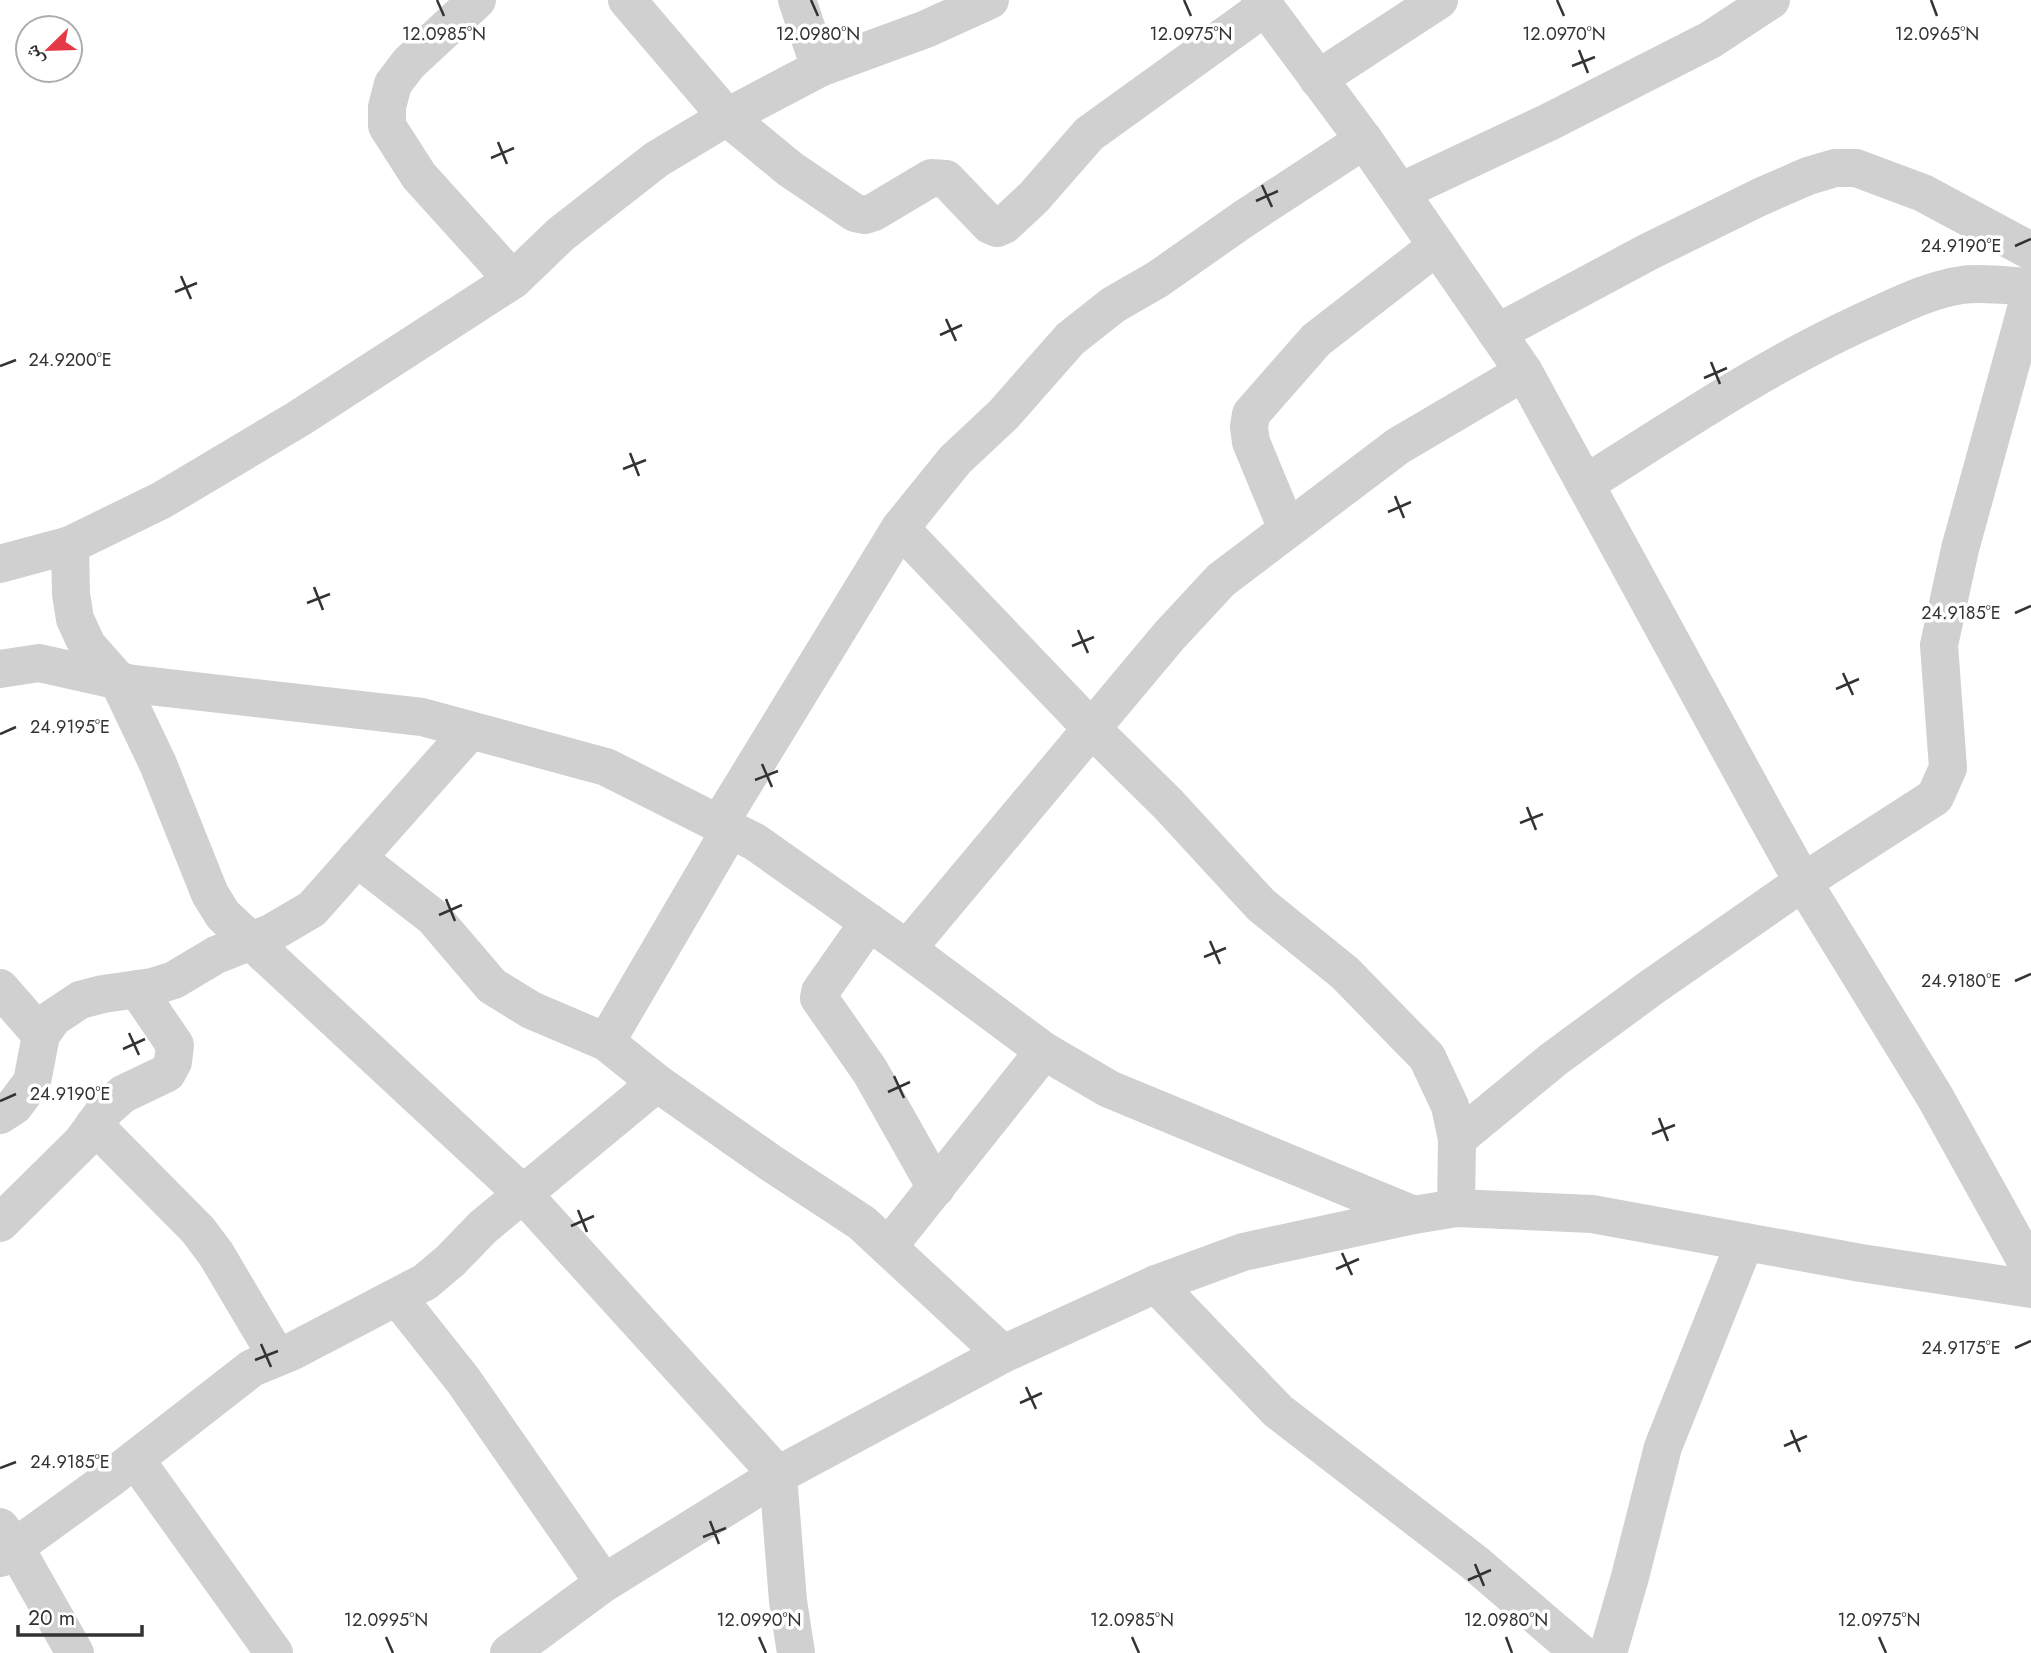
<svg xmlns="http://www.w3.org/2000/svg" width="2031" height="1653" viewBox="0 0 2031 1653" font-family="Jost,'Noto Naskh Arabic',sans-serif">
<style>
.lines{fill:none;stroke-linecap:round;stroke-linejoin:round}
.minor{stroke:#d0d0d0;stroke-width:38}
.ticks{fill:none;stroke:#333;stroke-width:2.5}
.ticks-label{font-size:18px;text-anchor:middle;fill:#333;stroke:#fff;stroke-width:7;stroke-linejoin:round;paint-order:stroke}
</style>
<rect width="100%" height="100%" fill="#fff"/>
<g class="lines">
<g class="minor">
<polyline points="477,0 409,63 393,84 387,107 387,126 419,176 513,280"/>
<polyline points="627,0 727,117 790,169 855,213 865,215 874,212 931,178 946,179 990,225 997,228 1004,225 1034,197 1089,134 1265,7"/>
<polyline points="797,0 820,68"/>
<polyline points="1260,0 1364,140 1524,372 1765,814 1803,882 1935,1097 2031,1270"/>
<polyline points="1318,79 1439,0"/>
<polyline points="1400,192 1549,122 1710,40 1771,0"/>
<polyline points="1497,333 1648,252 1760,197 1808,176 1835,168 1856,168 1923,193 2031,251"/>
<path d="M1585,484C1676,427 1764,367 1862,322C1894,308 1927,290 1962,285C1983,282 2009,286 2031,287"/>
<polyline points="900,528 1092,729 1168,804 1261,905 1345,973 1427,1057 1450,1106 1457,1139 1456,1208"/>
<polyline points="1287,529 1251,442 1249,427 1251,414 1316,340 1437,246"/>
<polyline points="70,545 71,594 75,619 87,645 118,680 158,764 210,894 223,915 523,1194 778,1475 788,1601 796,1653"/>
<polyline points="0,564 70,545 162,500 298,419 513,280 561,234 657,159 727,117 820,68 926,29 990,0"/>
<polyline points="0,669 39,663 133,684 422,717 606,767 755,842 907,949 1044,1051 1109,1089 1414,1215"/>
<polyline points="719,824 900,528 955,460 1004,414 1070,339 1113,305 1158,279 1242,220 1364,140"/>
<polyline points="357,858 433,917 492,986 531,1010 606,1042 657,1083 771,1163 862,1223 1003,1354"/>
<polyline points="869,922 820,992 819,998 870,1071 936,1188"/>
<polyline points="907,949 1169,636 1221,580 1398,446 1524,372"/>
<polyline points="0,988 41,1035"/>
<polyline points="606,1042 730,830"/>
<polyline points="0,1115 14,1106 32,1082 41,1035 53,1018 80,1000 103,994 152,987 174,980 216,955 271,933 312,909 470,731"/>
<polyline points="94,1125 198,1230 216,1254 277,1357"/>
<polyline points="1457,1139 1554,1059 1652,987 1803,882 1935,797 1948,768 1939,645 1960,549 2031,291"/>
<polyline points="0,1223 82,1142 106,1109 123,1094 167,1073 173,1062 175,1045 137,989"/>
<polyline points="888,1247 1044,1051"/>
<polyline points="1156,1284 1278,1411 1475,1563 1580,1653"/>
<polyline points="398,1298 463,1380 604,1583"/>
<polyline points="135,1459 274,1653"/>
<polyline points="0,1527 15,1547 75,1653"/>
<polyline points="0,1558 112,1477 252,1368 291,1352 425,1282 450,1261 483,1227 657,1083"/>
<polyline points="509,1653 604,1583 778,1475 1003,1354 1156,1284 1243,1252 1414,1215 1456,1208 1592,1214 1861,1263 2031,1289"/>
<polyline points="1608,1653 1630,1577 1663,1447 1745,1242"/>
</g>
</g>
<path class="ticks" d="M437,0L444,16M811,0L818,16M1184,0L1191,16M1557,0L1564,16M1931,0L1937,16M1579,50L1588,73M1572,66L1595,57M498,142L507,164M491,158L514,148M1262,185L1272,207M1256,201L1278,191M2015,246L2031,239M181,276L191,299M175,292L197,283M946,319L956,341M940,335L962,325M1711,362L1720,384M0,366L16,360M1704,378L1727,368M630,453L639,476M623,469L646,460M1395,496L1404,518M1388,512L1411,502M314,587L323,610M307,603L330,594M2015,613L2031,606M1078,630L1088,653M1072,646L1094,637M1843,673L1853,695M1836,689L1859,679M0,734L16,727M762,764L772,787M755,780L778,771M1527,807L1536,830M1520,823L1543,814M446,899L455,921M439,915L462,905M1210,941L1220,964M1204,957L1226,948M2015,981L2031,974M129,1033L139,1055M123,1049L145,1039M894,1076L904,1098M888,1092L910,1082M0,1101L16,1094M1659,1118L1668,1141M1652,1134L1675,1125M578,1210L587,1232M571,1226L594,1216M1342,1253L1352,1275M1336,1269L1359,1259M261,1344L271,1367M2015,1348L2031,1341M255,1360L278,1351M1026,1387L1036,1409M1020,1403L1042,1393M1791,1430L1800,1452M1784,1446L1807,1436M0,1468L16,1462M710,1521L719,1544M703,1537L726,1528M1475,1564L1484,1586M1468,1580L1491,1570M386,1637L393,1653M759,1637L766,1653M1132,1637L1139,1653M1506,1637L1512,1653M1879,1637L1886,1653"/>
<g class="ticks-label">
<text x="444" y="40">12.0985°N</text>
<text x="818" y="40">12.0980°N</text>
<text x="1191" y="40">12.0975°N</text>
<text x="1564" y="40">12.0970°N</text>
<text x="1937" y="40">12.0965°N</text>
<text x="1961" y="252">24.9190°E</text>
<text x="70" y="366">24.9200°E</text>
<text x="1961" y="619">24.9185°E</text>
<text x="70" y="733">24.9195°E</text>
<text x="1961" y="987">24.9180°E</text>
<text x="70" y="1100">24.9190°E</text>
<text x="1961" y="1354">24.9175°E</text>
<text x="70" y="1468">24.9185°E</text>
<text x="386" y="1626">12.0995°N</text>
<text x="759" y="1626">12.0990°N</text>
<text x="1132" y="1626">12.0985°N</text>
<text x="1506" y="1626">12.0980°N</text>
<text x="1879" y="1626">12.0975°N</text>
</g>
<g transform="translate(49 49) rotate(247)"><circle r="33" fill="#ffffff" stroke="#adadad" stroke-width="2"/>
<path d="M0-5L12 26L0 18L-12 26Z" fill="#e63946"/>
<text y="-10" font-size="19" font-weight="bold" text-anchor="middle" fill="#333333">ش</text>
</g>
<path d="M18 1625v10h124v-10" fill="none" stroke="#333333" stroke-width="3.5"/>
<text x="28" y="1625" font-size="21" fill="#333333" stroke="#ffffff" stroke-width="5" paint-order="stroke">20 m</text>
</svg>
